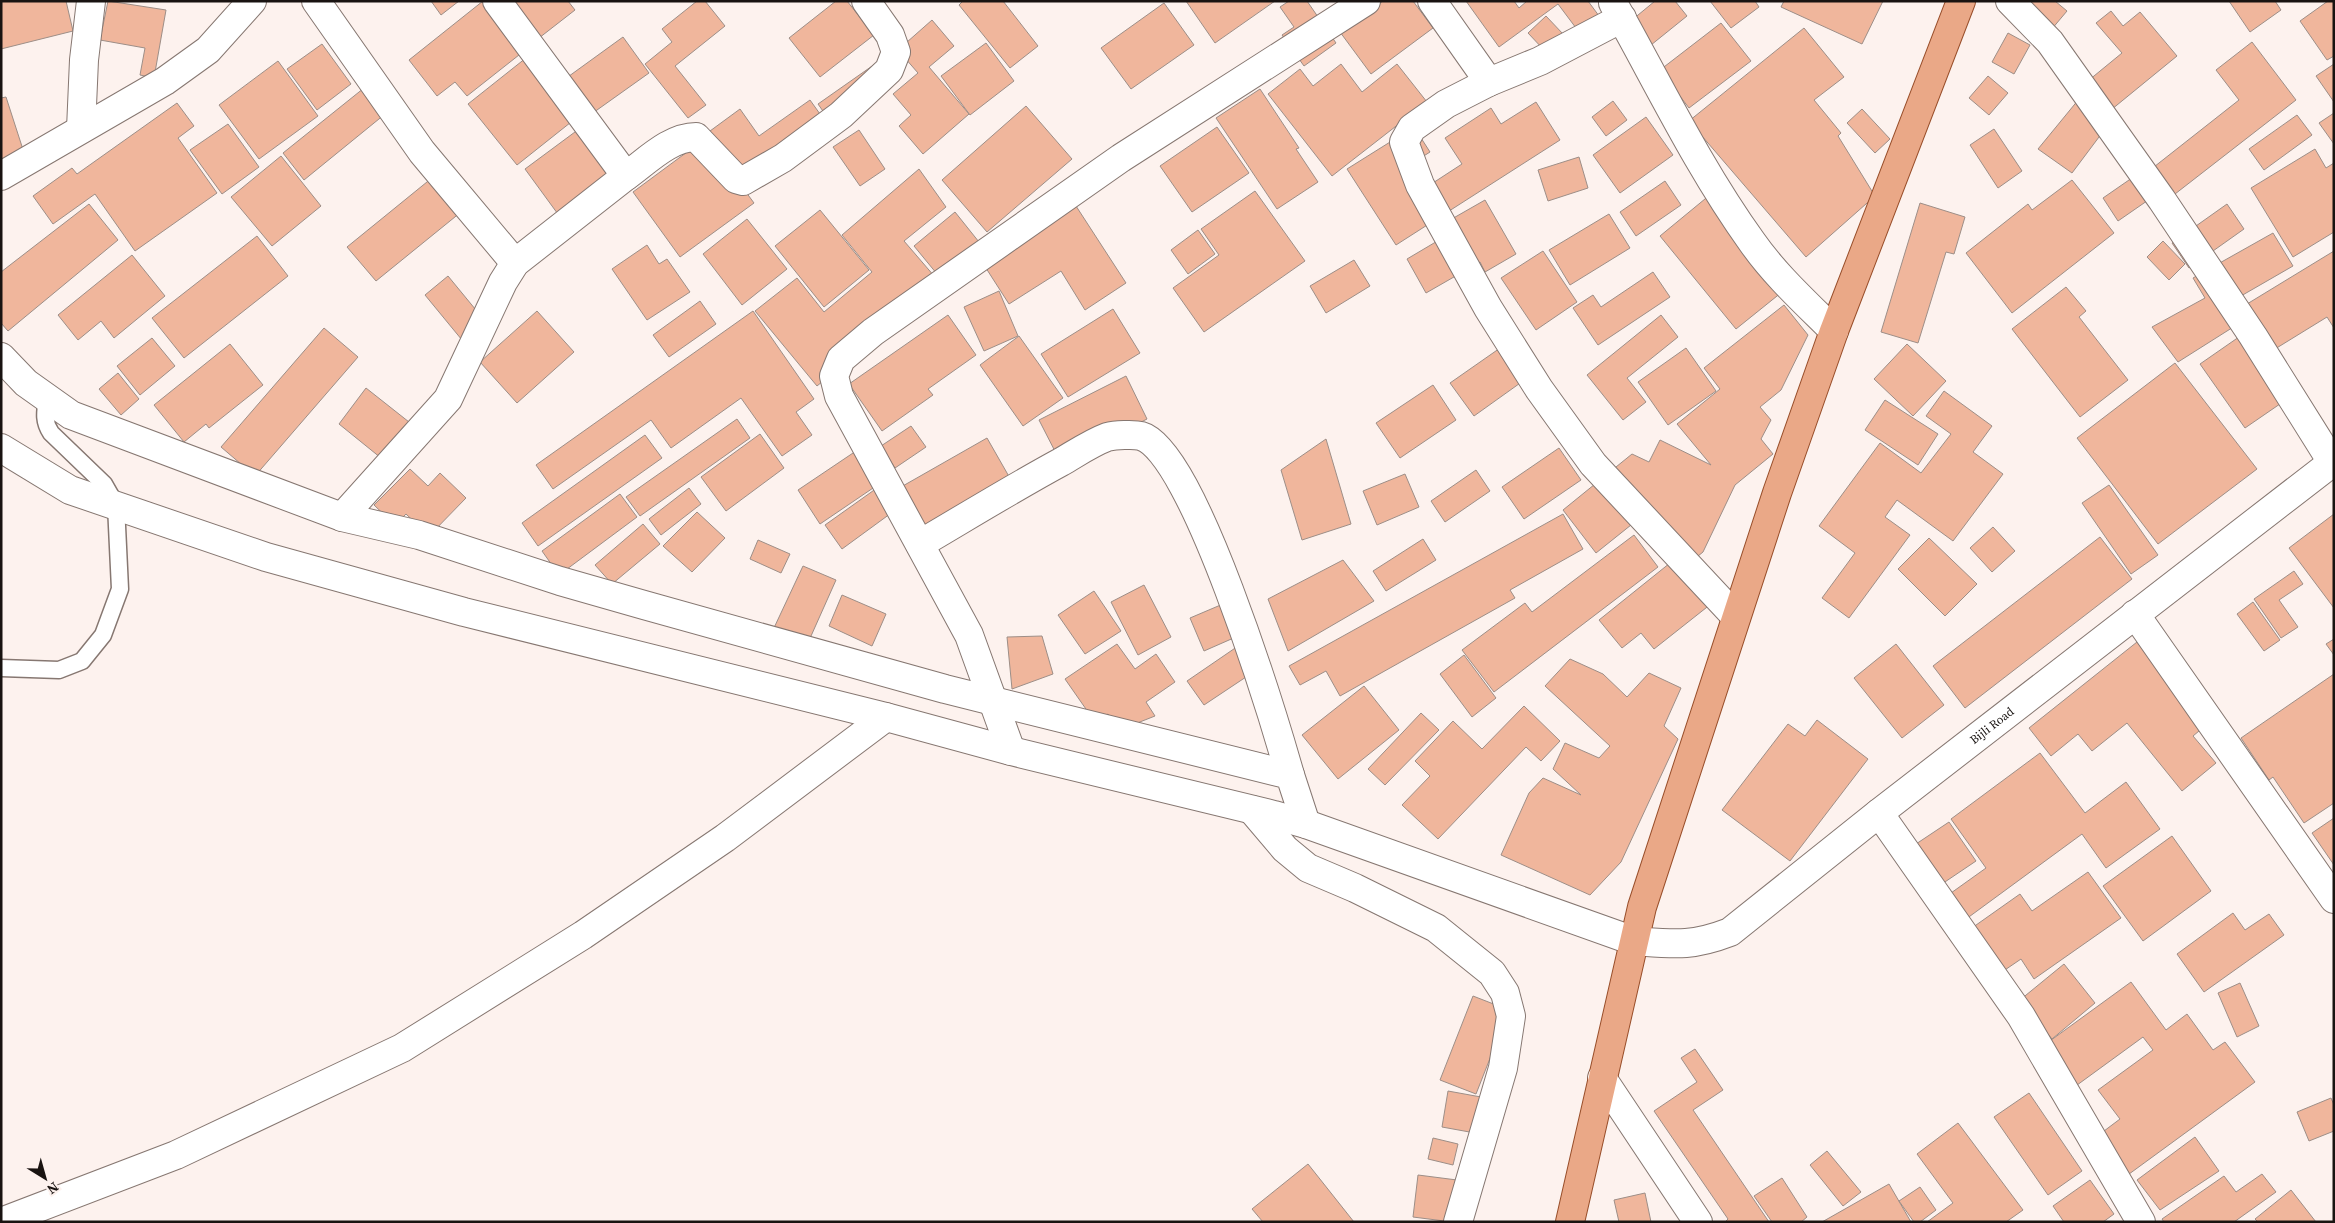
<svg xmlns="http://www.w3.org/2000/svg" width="2335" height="1223" viewBox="0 0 2335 1223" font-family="'Source Serif 4',serif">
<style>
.building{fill:#f0b69c;stroke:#9d8e87}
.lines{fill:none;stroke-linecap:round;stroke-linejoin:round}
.lane-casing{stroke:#867771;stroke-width:19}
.street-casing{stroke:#867771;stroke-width:30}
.secondary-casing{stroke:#867771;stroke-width:30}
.primary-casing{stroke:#984e2a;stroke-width:30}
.lane{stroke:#fff;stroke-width:16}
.street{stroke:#fff;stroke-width:28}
.secondary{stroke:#fff;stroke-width:28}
.primary{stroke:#eaa887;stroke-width:28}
.labels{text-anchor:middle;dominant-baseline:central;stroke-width:4.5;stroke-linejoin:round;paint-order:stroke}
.street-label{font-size:12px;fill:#191311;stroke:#fdf2ee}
</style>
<rect width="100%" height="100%" fill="#fdf2ee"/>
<g class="building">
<polygon points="1,1 66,1 73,31 1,49"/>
<polygon points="108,1 166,10 154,78 140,75 145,48 100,40"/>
<polygon points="431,1 459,1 441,15"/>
<polygon points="483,1 507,1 538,40 467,96 455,82 437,96 409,60"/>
<polygon points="515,1 568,1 575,10 539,38 512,4"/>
<polygon points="697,1 705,1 725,26 675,66 706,105 688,118 645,64 672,42 662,29"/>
<polygon points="836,1 847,1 874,35 820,77 789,38"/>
<polygon points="963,1 1003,1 1038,46 1010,68 959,5"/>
<polygon points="1186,1 1275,1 1215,43"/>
<polygon points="1289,1 1307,1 1336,43 1304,66 1282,35 1294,27 1280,7"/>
<polygon points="1383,1 1413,1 1433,28 1371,74 1340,32"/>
<polygon points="1466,1 1514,1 1519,8 1527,1 1588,1 1602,20 1582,36 1558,4 1499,47"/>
<polygon points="1655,1 1675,1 1687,16 1651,45 1632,20"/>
<polygon points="1710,1 1755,1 1759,7 1731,28"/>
<polygon points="1784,1 1883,1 1862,44 1781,7"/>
<polygon points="2025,1 2055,1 2067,11 2051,30"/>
<polygon points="2229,1 2275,1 2281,10 2250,32"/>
<polygon points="2328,1 2334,1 2334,56 2327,60 2300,21"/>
<polygon points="1164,3 1194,45 1131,89 1101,48"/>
<polygon points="2111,11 2123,26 2140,12 2177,56 2106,114 2083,85 2122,53 2096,23"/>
<polygon points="1546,16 1563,34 1544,50 1528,33"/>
<polygon points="932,20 954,46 929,67 969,114 923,154 899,126 911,115 893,94 918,73 898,50"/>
<polygon points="1721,23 1751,61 1689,108 1660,70"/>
<polygon points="1804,28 1844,77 1814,100 1841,133 1838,136 1875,196 1806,257 1689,121"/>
<polygon points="2008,33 2030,45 2014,74 1992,62"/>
<polygon points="623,37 649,73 590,115 565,79"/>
<polygon points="2252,42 2296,100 2166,201 2145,174 2239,100 2216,70"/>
<polygon points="986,43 1014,81 970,115 941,76"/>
<polygon points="322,44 351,84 317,110 287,69"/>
<polygon points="536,50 585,111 517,165 468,104"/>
<polygon points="278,61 318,116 259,159 219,105"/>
<polygon points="875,64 889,84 832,124 818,104"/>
<polygon points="1341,64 1362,92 1397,64 1427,102 1332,176 1268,94 1300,69 1313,86"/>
<polygon points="2334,64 2334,102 2316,76"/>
<polygon points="1988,76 2008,93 1989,115 1969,98"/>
<polygon points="369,84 390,110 304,180 283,153"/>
<polygon points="1260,89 1299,148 1296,149 1318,182 1277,209 1216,118"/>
<polygon points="6,97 27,162 1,170 1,98"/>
<polygon points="2079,99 2108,125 2072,173 2038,149"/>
<polygon points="810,100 830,128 748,187 710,131 740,109 759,136"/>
<polygon points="1613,101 1627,120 1606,136 1592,117"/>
<polygon points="1536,102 1560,140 1396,245 1347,169 1414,127 1430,152 1400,171 1416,194 1462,164 1445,138 1491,108 1501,124"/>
<polygon points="177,103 194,126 178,138 217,193 135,251 95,194 53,224 33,196 72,168 77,174"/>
<polygon points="1026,106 1072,159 987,232 942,180"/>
<polygon points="1862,109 1890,139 1875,153 1847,123"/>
<polygon points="2334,113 2334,144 2319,123"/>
<polygon points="2297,115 2312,135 2264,170 2249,149"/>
<polygon points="1646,117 1673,155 1620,193 1593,155"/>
<polygon points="228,124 259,167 222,194 190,150"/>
<polygon points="1217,127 1249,173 1192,212 1160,166"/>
<polygon points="579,129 617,182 563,221 525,169"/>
<polygon points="1994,129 2022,171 1998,188 1970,145"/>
<polygon points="859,130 885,169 860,186 833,147"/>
<polygon points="706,138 754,203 680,257 633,192"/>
<polygon points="2315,149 2326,168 2334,163 2334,232 2293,257 2251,188"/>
<polygon points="281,156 321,206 272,246 231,197"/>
<polygon points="1579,157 1588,188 1548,201 1538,170"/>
<polygon points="919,169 946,207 904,241 941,284 817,386 755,311 797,278 824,312 872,272 842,235"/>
<polygon points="2142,171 2157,194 2118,221 2103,198"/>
<polygon points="438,173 466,208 376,281 347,247"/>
<polygon points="2072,180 2114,233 2012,313 1966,253 2028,204 2032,210"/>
<polygon points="1665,181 1681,205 1636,236 1620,212"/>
<polygon points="1255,191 1305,261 1204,332 1173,288 1219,255 1201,229"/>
<polygon points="1711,194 1787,288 1736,329 1660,236"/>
<polygon points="1485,200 1516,254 1485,272 1480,262 1426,293 1407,259 1456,230 1450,220"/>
<polygon points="1920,203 1965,217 1954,254 1946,252 1918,343 1881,332"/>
<polygon points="89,204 118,240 8,331 1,323 1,272"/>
<polygon points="2227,204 2244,229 2189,268 2172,243"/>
<polygon points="1076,206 1126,283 1085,310 1061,271 1009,304 984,265"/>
<polygon points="820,210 869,270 824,307 775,246"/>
<polygon points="955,212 983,247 942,280 914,246"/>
<polygon points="1609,214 1630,248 1570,285 1549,250"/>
<polygon points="747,219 787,269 742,305 703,254"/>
<polygon points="1198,230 1215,254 1188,274 1171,250"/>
<polygon points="2273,233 2293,266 2234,300 2246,319 2178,362 2152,327 2205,298 2193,278"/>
<polygon points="257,236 288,276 184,358 152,318"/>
<polygon points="2163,241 2185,264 2169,280 2147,257"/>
<polygon points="647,245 659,264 667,259 690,292 647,320 612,269"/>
<polygon points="1543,251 1577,302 1536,330 1501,278"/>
<polygon points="2334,251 2334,328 2327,317 2275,349 2247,304"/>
<polygon points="132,255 165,296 114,338 101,321 78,340 58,315"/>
<polygon points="1354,260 1370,286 1326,313 1310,286"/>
<polygon points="1653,272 1670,297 1598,345 1573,308 1593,295 1601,307"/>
<polygon points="448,276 485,321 462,340 425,295"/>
<polygon points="2066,287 2086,311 2079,317 2128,380 2080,417 2012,329"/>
<polygon points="999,291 1018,336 984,351 964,307"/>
<polygon points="700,301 716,324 669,357 653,335"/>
<polygon points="1784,305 1808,335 1781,390 1760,407 1771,420 1761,439 1773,454 1735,485 1703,552 1687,565 1716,600 1654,649 1641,633 1622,648 1599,620 1675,559 1641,517 1596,553 1563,510 1632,454 1649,462 1660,440 1711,465 1677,424 1720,389 1704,368"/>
<polygon points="1113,309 1140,353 1068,397 1041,354"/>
<polygon points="537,311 574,352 517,403 480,362"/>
<polygon points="753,311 814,399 796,412 812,435 782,456 741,398 671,448 651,420 553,489 536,465"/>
<polygon points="948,315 976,355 928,389 933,395 882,431 849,384"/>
<polygon points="1661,315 1678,337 1627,378 1646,402 1623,420 1587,375"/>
<polygon points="324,328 358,357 255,476 221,447"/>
<polygon points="2249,330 2293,395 2245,428 2200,364"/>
<polygon points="1019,336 1063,398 1023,426 980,365"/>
<polygon points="152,338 175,366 140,395 117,366"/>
<polygon points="1513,339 1537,371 1474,416 1450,383"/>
<polygon points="230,344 263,385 209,428 206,424 184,442 154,405"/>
<polygon points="1907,344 1946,381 1913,416 1874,379"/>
<polygon points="1686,348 1716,391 1668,425 1638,382"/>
<polygon points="2175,363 2257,469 2158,544 2077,438"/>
<polygon points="118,373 139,399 121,415 99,389"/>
<polygon points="1126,376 1147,419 1061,463 1039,420"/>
<polygon points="1433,385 1456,420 1400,458 1376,423"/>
<polygon points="366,388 409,422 381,458 339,424"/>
<polygon points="1944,391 1992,426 1973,452 2003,474 1953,541 1897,500 1885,517 1910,535 1849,618 1822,598 1855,553 1819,526 1880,443 1921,473 1951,434 1926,416"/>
<polygon points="1885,400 1938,434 1918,465 1865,430"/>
<polygon points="737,419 750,438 640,516 626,497"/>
<polygon points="911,426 926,447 895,468 881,446"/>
<polygon points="760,434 784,468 726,511 701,477"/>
<polygon points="645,435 662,458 538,546 522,523"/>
<polygon points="987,438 1015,487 929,536 901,487"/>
<polygon points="1326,439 1351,524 1302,540 1281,470"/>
<polygon points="1559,448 1581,480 1524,519 1502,487"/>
<polygon points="856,451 879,484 820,524 798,490"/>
<polygon points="410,469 428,486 440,473 466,498 429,536 406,514 395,525 374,505"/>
<polygon points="1476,470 1490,491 1445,522 1431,501"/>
<polygon points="1405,474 1419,507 1377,525 1363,491"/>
<polygon points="2109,485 2158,555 2131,574 2082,503"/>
<polygon points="689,488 701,504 661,535 649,519"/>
<polygon points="877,488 894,511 842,549 825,525"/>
<polygon points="620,494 637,517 559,575 542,551"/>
<polygon points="697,512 725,538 692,572 663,546"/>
<polygon points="1563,514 1583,549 1510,590 1515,598 1340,696 1326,671 1300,685 1289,666"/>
<polygon points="2334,514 2334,608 2289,548"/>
<polygon points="643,524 660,544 612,584 595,565"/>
<polygon points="1993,527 2015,551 1992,572 1970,548"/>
<polygon points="1634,535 1658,567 1494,692 1462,650 1525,603 1532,612"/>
<polygon points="2100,537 2132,579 1965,708 1933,666"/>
<polygon points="1929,538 1977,584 1945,616 1898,569"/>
<polygon points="1423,539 1436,560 1386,591 1373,571"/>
<polygon points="758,540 790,554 781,573 750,559"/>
<polygon points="1343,560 1374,601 1288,651 1268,599"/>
<polygon points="803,566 836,580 807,645 773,630"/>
<polygon points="2294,571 2303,584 2279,600 2298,627 2281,638 2254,599"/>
<polygon points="1144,585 1171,637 1138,655 1111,602"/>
<polygon points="1094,591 1121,631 1085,654 1058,615"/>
<polygon points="842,595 886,614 872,646 829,626"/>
<polygon points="1230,601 1245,633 1204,651 1190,618"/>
<polygon points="2253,602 2280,640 2264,651 2237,614"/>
<polygon points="1042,636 1053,674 1012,689 1007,637"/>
<polygon points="2334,639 2334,655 2326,644"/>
<polygon points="1244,642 1261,667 1204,705 1187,681"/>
<polygon points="2137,642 2205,726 2193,736 2216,763 2182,791 2127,723 2092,751 2078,734 2051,756 2029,728"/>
<polygon points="1117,644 1135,669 1156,654 1175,682 1146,702 1155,716 1122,729 1108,714 1095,722 1065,679"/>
<polygon points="1896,644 1944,705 1902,738 1854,678"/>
<polygon points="1464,655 1496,698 1472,717 1440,674"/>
<polygon points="1570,659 1603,674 1627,697 1649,673 1681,688 1664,726 1678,739 1621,862 1590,895 1501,855 1529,793 1543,778 1581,795 1553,769 1565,743 1599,758 1610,746 1545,686"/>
<polygon points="2334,674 2334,803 2304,823 2273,777 2269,780 2241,738"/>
<polygon points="1364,686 1399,730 1338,779 1302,735"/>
<polygon points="1524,706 1560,741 1541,761 1526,747 1438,839 1402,805 1430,776 1415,761 1453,721 1482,749"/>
<polygon points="1421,713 1439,730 1385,785 1368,769"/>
<polygon points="1817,720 1868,759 1790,861 1722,810 1788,724 1805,736"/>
<polygon points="2040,753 2085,813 2126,782 2160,829 2106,868 2082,834 1962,922 1944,898 1986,868 1951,819"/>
<polygon points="2334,818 2334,865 2312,833"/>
<polygon points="1949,822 1976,861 1930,892 1904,852"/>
<polygon points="2172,836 2211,891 2143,941 2103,886"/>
<polygon points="2088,872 2121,918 2034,979 2021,959 1999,974 1969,930 2020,894 2032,911"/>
<polygon points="2233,913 2245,930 2269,914 2284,935 2204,992 2177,954"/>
<polygon points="2064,964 2095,1003 2052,1039 2020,1000"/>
<polygon points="2131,982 2166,1030 2187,1014 2213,1050 2225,1042 2255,1082 2125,1177 2096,1137 2120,1119 2098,1090 2153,1050 2143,1037 2073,1088 2043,1046"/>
<polygon points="2240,983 2259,1026 2237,1037 2218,993"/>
<polygon points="1473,996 1509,1010 1476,1094 1440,1080"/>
<polygon points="1695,1049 1723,1090 1693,1110 1769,1222 1725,1222 1728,1219 1654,1111 1697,1082 1681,1058"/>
<polygon points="1448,1091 1481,1097 1475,1133 1442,1127"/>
<polygon points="2029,1093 2082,1171 2048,1195 1994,1117"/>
<polygon points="2331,1098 2334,1105 2334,1131 2309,1141 2297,1112"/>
<polygon points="1958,1123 2023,1210 2006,1222 1927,1222 1953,1203 1917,1154"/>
<polygon points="2195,1137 2219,1171 2160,1210 2137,1180"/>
<polygon points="1433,1138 1458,1144 1453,1165 1428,1159"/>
<polygon points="1827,1151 1861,1192 1843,1206 1810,1165"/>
<polygon points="1308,1164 1354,1222 1263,1222 1252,1209"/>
<polygon points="2262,1174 2276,1192 2234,1222 2164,1222 2162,1219 2224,1176 2236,1192"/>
<polygon points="1418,1175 1457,1180 1452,1222 1413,1217"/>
<polygon points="1782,1178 1807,1217 1801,1222 1772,1222 1754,1196"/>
<polygon points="2090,1180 2114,1214 2103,1222 2064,1222 2053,1206"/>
<polygon points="1889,1184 1911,1222 1822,1222"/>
<polygon points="1920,1187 1936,1210 1920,1222 1914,1222 1899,1201"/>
<polygon points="2291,1190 2316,1222 2258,1222 2255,1219"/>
<polygon points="1645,1193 1651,1222 1619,1222 1614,1200"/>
</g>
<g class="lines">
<g class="lane-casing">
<path id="lane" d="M1,668L59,670L82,661L103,635L120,589L116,505L104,484L51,433C43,421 45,412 47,398"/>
</g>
<g class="street-casing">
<g id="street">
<polyline points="316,1 422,152 515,263"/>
<polyline points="497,1 626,176 515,263 503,282 448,399 342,517 419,535 560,581 644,605 945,689 1290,775 1306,824"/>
<polyline points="1432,1 1489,82"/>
<polyline points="2010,1 2050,42 2162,200 2253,336 2332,462"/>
<path d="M1613,3C1658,83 1698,167 1752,242C1775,275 1806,303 1834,331"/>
<polyline points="1622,18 1540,61 1489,82 1446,104 1412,128 1404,142 1420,185 1488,308 1539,389 1593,464 1736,617"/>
<polyline points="81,129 84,60 91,1"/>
<polyline points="1,176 165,81 208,50 252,1"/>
<path d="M626,176C647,161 670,137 696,137L736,179L743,181L783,158L841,115L889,70L896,52L890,35L866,1"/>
<polyline points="1,357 26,383 71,415 342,517"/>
<polyline points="1,448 70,490 266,557 464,612 886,717 1011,751 1274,815 1306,824 1634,941"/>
<path d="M920,544C966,517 1013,488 1061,462C1075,454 1091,443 1107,437C1115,435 1134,434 1141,436C1193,450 1274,719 1290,775"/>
<polyline points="2135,614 2334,899"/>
<polyline points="1011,751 969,635 839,396 834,376 841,359 873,332 1121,158 1366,1"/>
<polyline points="1252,810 1285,849 1308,868 1355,888 1436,928 1492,973 1505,993 1511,1016 1503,1068 1458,1222"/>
<polyline points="1879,813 2021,1016 2141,1222"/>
<polyline points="1602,1078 1698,1222"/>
<polyline points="1,1222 176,1155 402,1048 583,935 725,838 886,717"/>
</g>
</g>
<g class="secondary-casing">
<g id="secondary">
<path id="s1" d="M1634,941C1674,944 1691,947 1730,932L1879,813L2334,461"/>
</g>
</g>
<g class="primary-casing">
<polyline id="primary" points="1570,1222 1642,907 1777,493 1834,331 1961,1"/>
</g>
<use href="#lane" class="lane"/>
<use href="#street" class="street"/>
<use href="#secondary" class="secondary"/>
<use href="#primary" class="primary"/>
</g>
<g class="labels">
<g class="street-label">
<text stroke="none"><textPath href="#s1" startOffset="431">Bijli Road</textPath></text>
</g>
</g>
<rect width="2335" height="1223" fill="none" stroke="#191311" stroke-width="5"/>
<g transform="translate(45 1178) rotate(143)" stroke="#fdf2ee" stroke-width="4" paint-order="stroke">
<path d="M0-4L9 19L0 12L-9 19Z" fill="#191311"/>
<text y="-8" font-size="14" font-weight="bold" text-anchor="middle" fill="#191311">N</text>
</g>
</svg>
